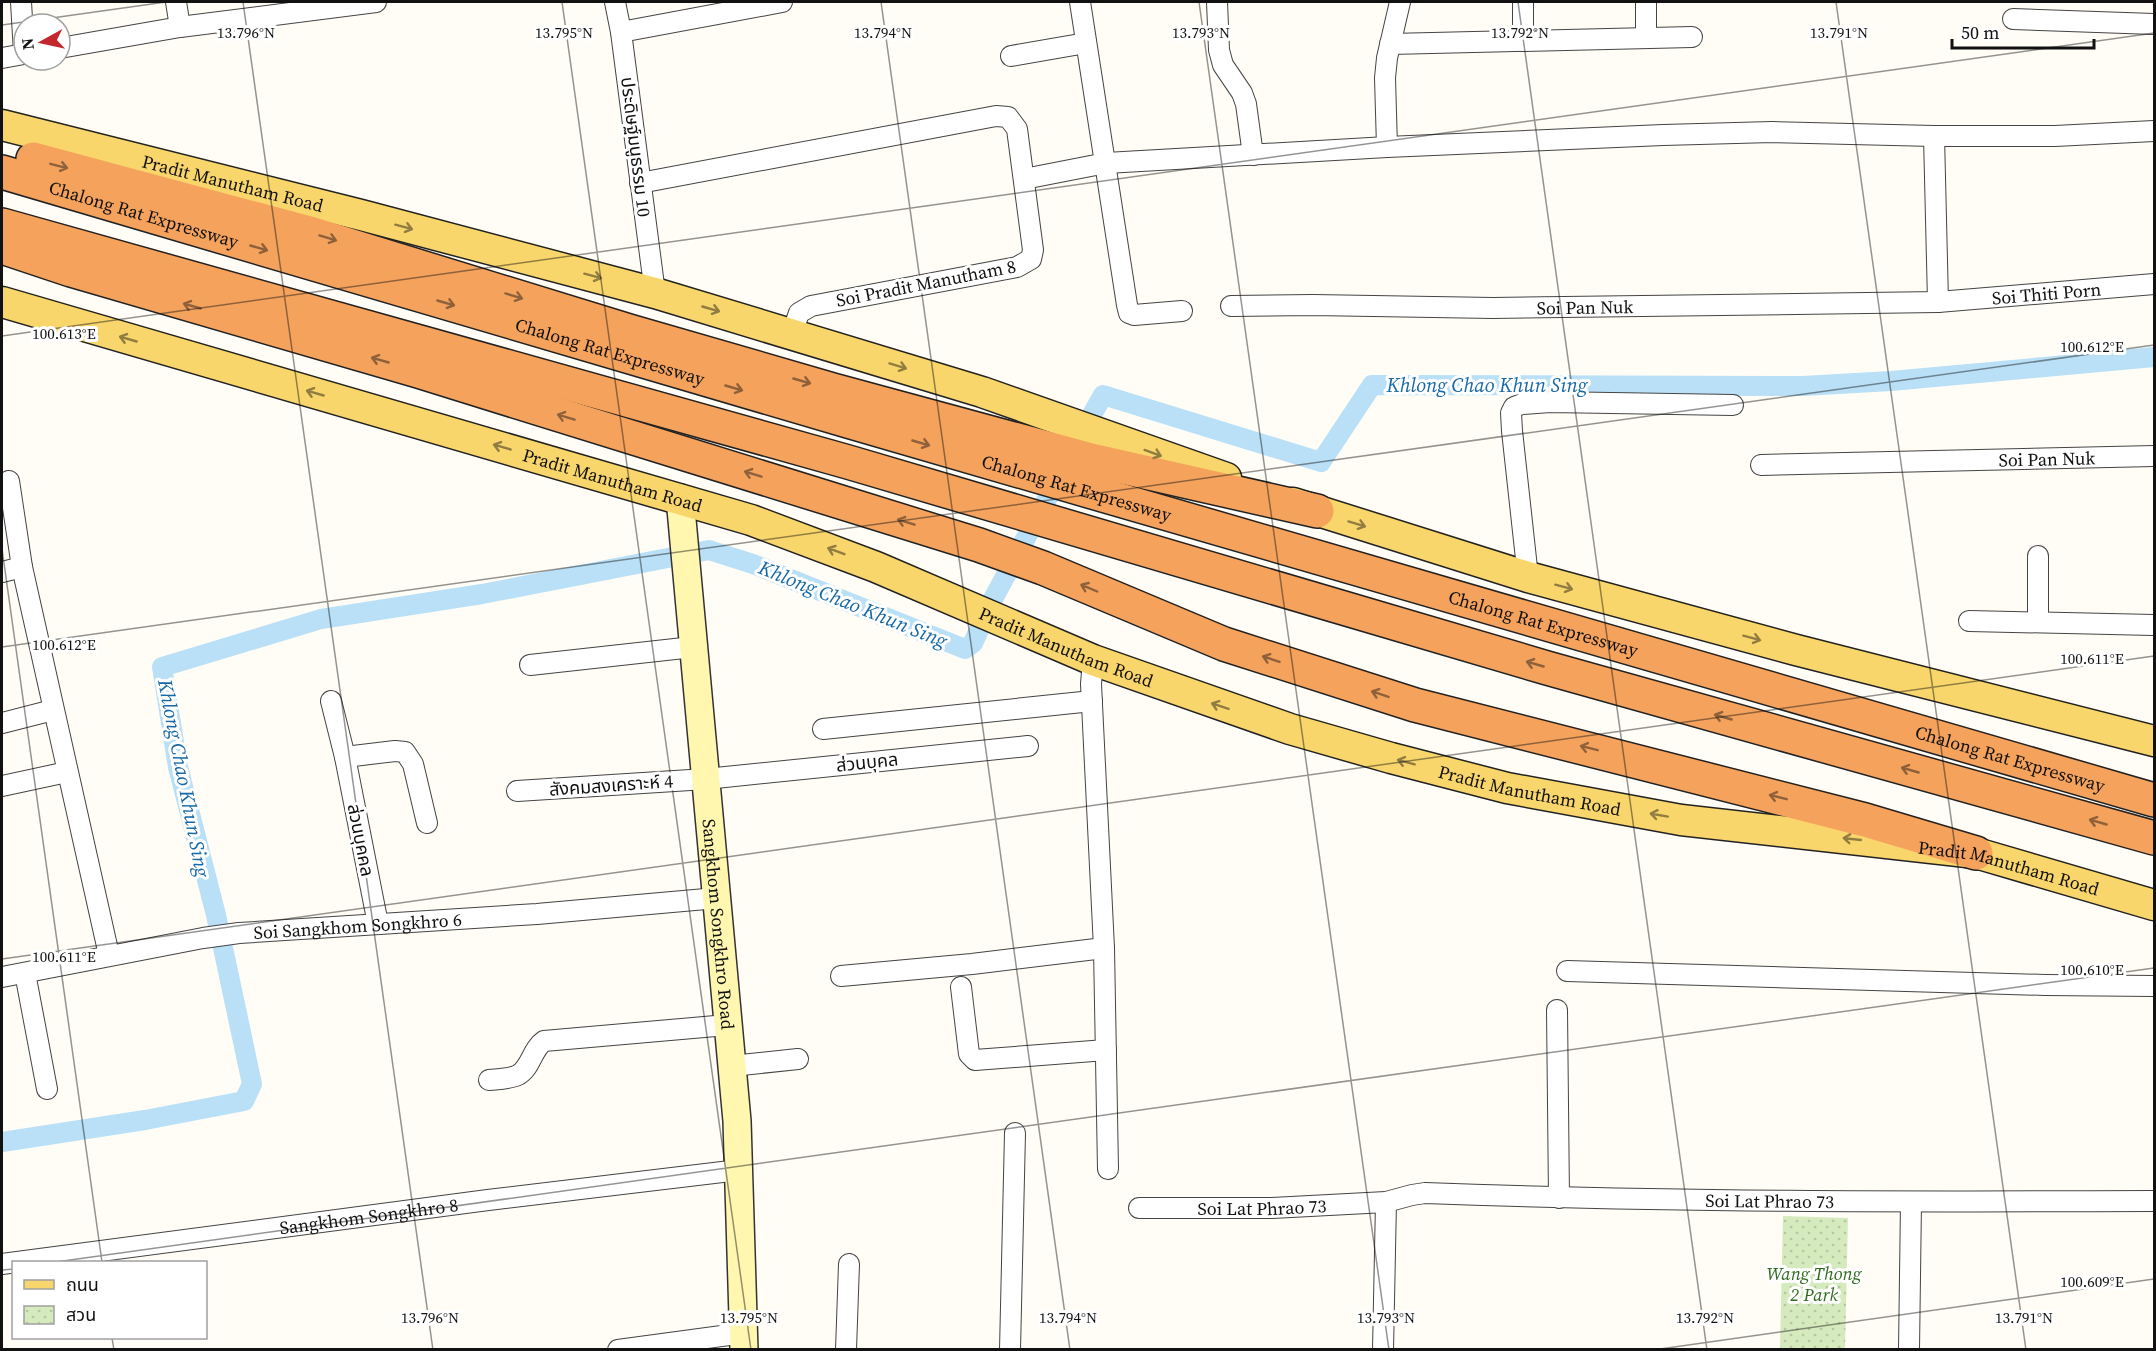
<svg xmlns="http://www.w3.org/2000/svg" width="2156" height="1351" viewBox="0 0 2156 1351" font-family="'Source Serif 4','Noto Sans Thai',serif">
<style>
.park{fill:url(#park-dots)}
.lines{fill:none;stroke-linecap:round;stroke-linejoin:round}
.canal{stroke:#b9e0f7;stroke-width:20}
.street-casing{stroke:#444;stroke-width:22}
.secondary-casing{stroke:#333;stroke-width:30}
.primary-casing{stroke:#222;stroke-width:33}
.highway-casing{stroke:#222;stroke-width:36}
.street{stroke:#fff;stroke-width:20}
.secondary{stroke:#fff6b0;stroke-width:27}
.primary{stroke:#f9d66b;stroke-width:30}
.highway{stroke:#f5a25d;stroke-width:33}
.oneway{stroke:#8e613b}
.oneway2{stroke:#917d42}
.ticks{fill:none;stroke:#111;stroke-width:1.5;stroke-opacity:0.45}
.labels{text-anchor:middle;dominant-baseline:central;stroke-width:6;stroke-linejoin:round;paint-order:stroke}
.street-label{font-size:18px;fill:#111;stroke:#fff}
.park-label{font-size:18px;font-style:italic;fill:#2f6b1f;stroke:#fff}
.water-label{font-size:20px;font-style:italic;fill:#1768a6;stroke:#fff}
.ticks-label{font-size:15px;text-anchor:middle;fill:#111;stroke:#fff;stroke-width:6;stroke-linejoin:round;paint-order:stroke}
</style>
<defs>
<pattern id="park-dots" width="8" height="8" patternUnits="userSpaceOnUse" patternTransform="scale(1.5)"><rect width="8" height="8" fill="#d5ebbd"/><path d="M2 2h.1M6 6h.1" fill="none" stroke="#b6c8a1" stroke-width="1.8" stroke-linecap="round"/></pattern>
</defs>
<rect width="100%" height="100%" fill="#fffdf5"/>
<polygon class="park" points="1783,1216 1848,1218 1845,1349 1780,1349"/>
<g class="lines">
<g class="canal">
<polyline points="1080,436 1103,395 1321,462 1372,385 1803,386 1891,381 2154,357"/>
<polyline points="2,1142 145,1120 244,1101 252,1084 216,915 178,767 162,667 321,619 482,594 709,550 753,564 965,649 973,643 993,599 1061,473"/>
</g>
<g class="street-casing">
<g id="street">
<polyline points="21,2 24,53"/>
<polyline points="176,2 180,27"/>
<polyline points="615,2 621,32 655,293"/>
<polyline points="1080,2 1127,305 1129,313 1134,315 1182,311"/>
<polyline points="1217,2 1219,50 1223,65 1242,93 1246,104 1253,155"/>
<polyline points="1646,2 1646,38"/>
<polyline points="2013,19 2154,24"/>
<polyline points="621,32 782,2"/>
<polyline points="1523,41 1523,2"/>
<polyline points="1390,44 1692,37"/>
<polyline points="60,48 180,27 376,2"/>
<polyline points="1011,56 1086,43"/>
<polyline points="2,58 24,54"/>
<polyline points="1934,136 1938,302"/>
<polyline points="1387,147 1385,78 1387,58 1400,2"/>
<polyline points="1024,179 1106,163 1387,147 1663,135 1772,132 1934,136 2055,136 2154,131"/>
<polyline points="640,183 996,116 1008,117 1017,129 1033,250 1031,259 1017,267 811,306 799,313 792,333"/>
<path id="s1" d="M1231,306L1313,305L1493,308L1938,302L2154,284"/>
<path id="s2" d="M1761,465L2154,456"/>
<polyline points="9,481 22,567 109,955"/>
<polyline points="2038,556 2038,622"/>
<polyline points="2,572 22,567"/>
<polyline points="1528,577 1512,431 1511,413 1514,407 1522,404 1550,402 1733,405"/>
<polyline points="1969,621 2154,625"/>
<polyline points="1093,660 1091,684 1104,948 1108,1169"/>
<polyline points="530,665 693,647"/>
<polyline points="331,701 345,757 378,924"/>
<polyline points="2,723 53,710"/>
<polyline points="823,729 1092,701"/>
<polyline points="345,757 395,751 405,752 413,764 427,823"/>
<polyline points="2,786 67,772"/>
<polyline points="517,791 706,779 1028,746"/>
<polyline points="1567,971 2045,985 2154,986"/>
<polyline points="25,973 47,1089"/>
<polyline points="841,976 972,964 1104,948"/>
<path id="s3" d="M2,977L203,938L239,933L537,914L717,898"/>
<polyline points="961,987 969,1054 975,1060 1106,1050"/>
<polyline points="1557,1010 1559,1198"/>
<polyline points="732,1066 798,1059"/>
<path d="M489,1080C498,1079 510,1079 518,1075C531,1068 532,1049 544,1041L727,1025"/>
<path id="s4" d="M1139,1208H1272L1386,1202L1412,1195L1425,1193C1668,1202 1911,1202 2154,1201"/>
<path id="s5" d="M2,1264L488,1200L739,1170"/>
<polyline points="618,1350 744,1333"/>
<polyline points="846,1350 849,1264"/>
<polyline points="1010,1350 1015,1133"/>
<polyline points="1383,1350 1386,1202"/>
<polyline points="1909,1350 1911,1202"/>
</g>
</g>
<g class="secondary-casing">
<g id="secondary">
<path id="s6" d="M680,498L737,1121L744,1350"/>
</g>
</g>
<g class="primary-casing">
<g id="primary">
<path id="s7" d="M2,125L361,215L655,293L982,392L1226,478"/>
<path id="s8" d="M2,302L751,520L876,567L1093,660L1290,729L1391,758L1507,788L1681,820L1976,853L2154,905"/>
<polyline points="1293,503 1528,577 1796,650 2154,741"/>
</g>
</g>
<g class="highway-casing">
<g id="highway">
<polyline points="33,159 313,234 629,331 833,390 1087,459 1317,511"/>
<path id="s9" d="M2,172L851,422L2154,800"/>
<polyline points="2,225 848,462 1547,668 2154,838"/>
<polyline points="2,247 71,270 418,371 979,545 1043,568 1224,644 1415,705 1865,820 1976,853"/>
</g>
</g>
<use href="#street" class="street"/>
<use href="#secondary" class="secondary"/>
<use href="#primary" class="primary"/>
<use href="#highway" class="highway"/>
</g>
<defs><path id="oneway-shaft" d="M-6 0H5M1.5-3L5.5 0L1.5 3" fill="none" stroke-width="1.6" stroke-linecap="round" stroke-linejoin="round" transform="scale(1.5)"/></defs>
<g class="oneway">
<use href="#oneway-shaft" transform="translate(59 166) rotate(14)"/>
<use href="#oneway-shaft" transform="translate(328 238) rotate(17)"/>
<use href="#oneway-shaft" transform="translate(259 248) rotate(16)"/>
<use href="#oneway-shaft" transform="translate(514 296) rotate(17)"/>
<use href="#oneway-shaft" transform="translate(446 303) rotate(16)"/>
<use href="#oneway-shaft" transform="translate(192 306) rotate(-164)"/>
<use href="#oneway-shaft" transform="translate(380 360) rotate(-164)"/>
<use href="#oneway-shaft" transform="translate(802 381) rotate(16)"/>
<use href="#oneway-shaft" transform="translate(734 388) rotate(16)"/>
<use href="#oneway-shaft" transform="translate(566 417) rotate(-163)"/>
<use href="#oneway-shaft" transform="translate(921 443) rotate(16)"/>
<use href="#oneway-shaft" transform="translate(753 474) rotate(-163)"/>
<use href="#oneway-shaft" transform="translate(906 522) rotate(-163)"/>
<use href="#oneway-shaft" transform="translate(1089 588) rotate(-157)"/>
<use href="#oneway-shaft" transform="translate(1271 659) rotate(-162)"/>
<use href="#oneway-shaft" transform="translate(1535 664) rotate(-164)"/>
<use href="#oneway-shaft" transform="translate(1380 694) rotate(-162)"/>
<use href="#oneway-shaft" transform="translate(1723 717) rotate(-164)"/>
<use href="#oneway-shaft" transform="translate(1589 748) rotate(-166)"/>
<use href="#oneway-shaft" transform="translate(1910 770) rotate(-164)"/>
<use href="#oneway-shaft" transform="translate(1778 797) rotate(-166)"/>
<use href="#oneway-shaft" transform="translate(2098 822) rotate(-164)"/>
</g>
<g class="oneway2">
<use href="#oneway-shaft" transform="translate(404 227) rotate(15)"/>
<use href="#oneway-shaft" transform="translate(593 276) rotate(15)"/>
<use href="#oneway-shaft" transform="translate(711 309) rotate(16)"/>
<use href="#oneway-shaft" transform="translate(128 339) rotate(-164)"/>
<use href="#oneway-shaft" transform="translate(898 366) rotate(17)"/>
<use href="#oneway-shaft" transform="translate(315 393) rotate(-164)"/>
<use href="#oneway-shaft" transform="translate(502 447) rotate(-164)"/>
<use href="#oneway-shaft" transform="translate(1153 453) rotate(20)"/>
<use href="#oneway-shaft" transform="translate(1357 524) rotate(17)"/>
<use href="#oneway-shaft" transform="translate(836 551) rotate(-159)"/>
<use href="#oneway-shaft" transform="translate(1564 587) rotate(15)"/>
<use href="#oneway-shaft" transform="translate(1752 638) rotate(15)"/>
<use href="#oneway-shaft" transform="translate(1220 706) rotate(-162)"/>
<use href="#oneway-shaft" transform="translate(1406 762) rotate(-165)"/>
<use href="#oneway-shaft" transform="translate(1659 815) rotate(-170)"/>
<use href="#oneway-shaft" transform="translate(1852 839) rotate(-174)"/>
</g>
<path class="ticks" d="M243,2L433,1350M562,2L751,1350M881,2L1070,1350M1199,2L1389,1350M1518,2L1707,1350M1836,2L2026,1350M2,25L166,2M2,336L2154,33M2,549L102,1262M2,647L2154,345M2,959L2154,656M56,1262L2154,968M2,1270L14,1269M112,1338L114,1350M1653,1350L2154,1279"/>
<g class="labels">
<g class="street-label">
<text transform="translate(636 147) rotate(83)">ประดิษฐ์มนูธรรม 10</text>
<text stroke="none"><textPath href="#s7" startOffset="238">Pradit Manutham Road</textPath></text>
<text stroke="none"><textPath href="#s9" startOffset="148">Chalong Rat Expressway</textPath></text>
<text transform="translate(926 283) rotate(-11)">Soi Pradit Manutham 8</text>
<text stroke="none"><textPath href="#s1" startOffset="816">Soi Thiti Porn</textPath></text>
<text stroke="none"><textPath href="#s1" startOffset="354">Soi Pan Nuk</textPath></text>
<text stroke="none"><textPath href="#s9" startOffset="634">Chalong Rat Expressway</textPath></text>
<text stroke="none"><textPath href="#s2" startOffset="286">Soi Pan Nuk</textPath></text>
<text stroke="none"><textPath href="#s8" startOffset="636">Pradit Manutham Road</textPath></text>
<text stroke="none"><textPath href="#s9" startOffset="1120">Chalong Rat Expressway</textPath></text>
<text stroke="none"><textPath href="#s9" startOffset="1606">Chalong Rat Expressway</textPath></text>
<text stroke="none"><textPath href="#s8" startOffset="1120">Pradit Manutham Road</textPath></text>
<text stroke="none"><textPath href="#s9" startOffset="2092">Chalong Rat Expressway</textPath></text>
<text transform="translate(867 762) rotate(-6)">ส่วนบุคล</text>
<text transform="translate(611 785) rotate(-4)">สังคมสงเคราะห์ 4</text>
<text stroke="none"><textPath href="#s8" startOffset="1606">Pradit Manutham Road</textPath></text>
<text transform="translate(361 840) rotate(79)">ส่วนบุคคล</text>
<text stroke="none"><textPath href="#s8" startOffset="2092">Pradit Manutham Road</textPath></text>
<text stroke="none"><textPath href="#s6" startOffset="428">Sangkhom Songkhro Road</textPath></text>
<text stroke="none"><textPath href="#s3" startOffset="360">Soi Sangkhom Songkhro 6</textPath></text>
<text stroke="none"><textPath href="#s4" startOffset="632">Soi Lat Phrao 73</textPath></text>
<text stroke="none"><textPath href="#s4" startOffset="123">Soi Lat Phrao 73</textPath></text>
<text stroke="none"><textPath href="#s5" startOffset="370">Sangkhom Songkhro 8</textPath></text>
</g>
<g class="park-label">
<text x="1814" y="1273">Wang Thong<tspan x="1814" dy="21">2 Park</tspan></text>
</g>
<g class="water-label">
<text x="1487" y="385">Khlong Chao Khun Sing</text>
<text transform="translate(853 604) rotate(22)">Khlong Chao Khun Sing</text>
<text transform="translate(184 778) rotate(79)">Khlong Chao Khun Sing</text>
</g>
</g>
<g class="ticks-label">
<text x="246" y="38">13.796°N</text>
<text x="564" y="38">13.795°N</text>
<text x="883" y="38">13.794°N</text>
<text x="1201" y="38">13.793°N</text>
<text x="1520" y="38">13.792°N</text>
<text x="1839" y="38">13.791°N</text>
<text x="64" y="339">100.613°E</text>
<text x="2092" y="352">100.612°E</text>
<text x="64" y="650">100.612°E</text>
<text x="2092" y="664">100.611°E</text>
<text x="64" y="962">100.611°E</text>
<text x="2092" y="975">100.610°E</text>
<text x="2092" y="1287">100.609°E</text>
<text x="430" y="1323">13.796°N</text>
<text x="749" y="1323">13.795°N</text>
<text x="1068" y="1323">13.794°N</text>
<text x="1386" y="1323">13.793°N</text>
<text x="1705" y="1323">13.792°N</text>
<text x="2024" y="1323">13.791°N</text>
</g>
<rect width="2156" height="1351" fill="none" stroke="#111111" stroke-width="6"/>
<rect x="12" y="1261" width="195" height="78" fill="#ffffff" stroke="#a0a0a0" stroke-width="1.5"/>
<rect x="24" y="1280" width="30" height="9" fill="#f9d66b" stroke="#a0a0a0" stroke-width="1.5"/>
<text x="66" y="1291" font-size="18" fill="#111111">ถนน</text>
<rect x="24" y="1306" width="30" height="18" fill="url(#park-dots)" stroke="#a0a0a0" stroke-width="1.5"/>
<text x="66" y="1321" font-size="18" fill="#111111">สวน</text>
<g transform="translate(42 42) rotate(262)"><circle r="28" fill="#ffffff" stroke="#a0a0a0" stroke-width="1.5"/>
<path d="M0-4.5L10 22L0 15L-10 22Z" fill="#c4262e"/>
<text y="-9" font-size="16" font-weight="bold" text-anchor="middle" fill="#111111">N</text>
</g>
<path d="M1952 39v9h142v-9" fill="none" stroke="#111111" stroke-width="3"/>
<text x="1961" y="39" font-size="18" fill="#111111" stroke="#ffffff" stroke-width="4.5" paint-order="stroke">50 m</text>
</svg>
